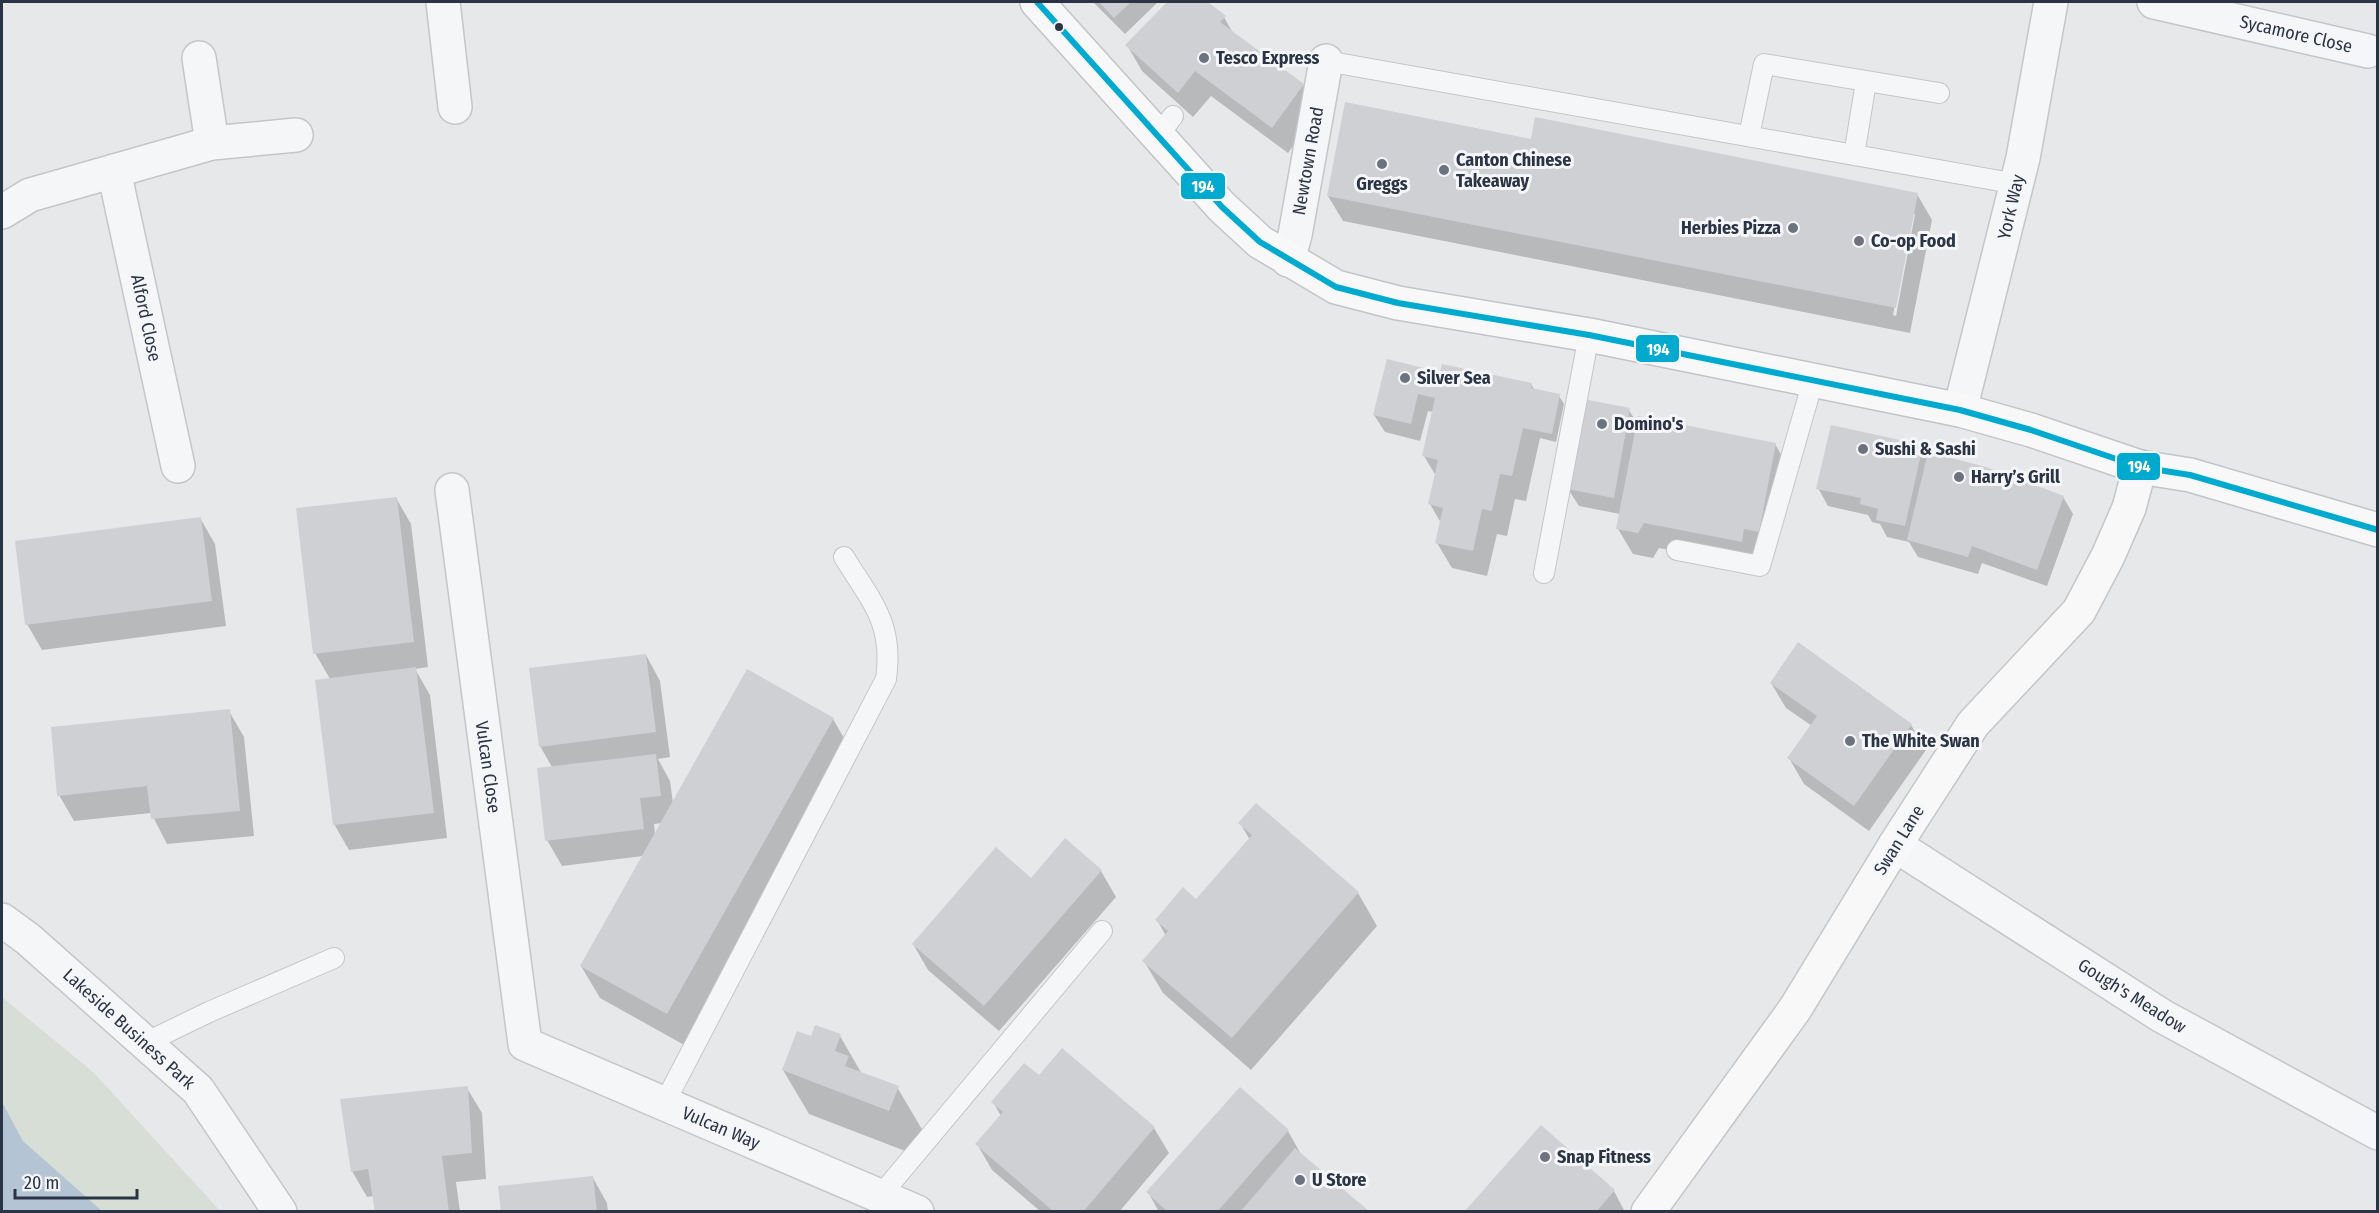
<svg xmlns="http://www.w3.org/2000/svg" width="2379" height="1213" viewBox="0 0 2379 1213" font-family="'Fira Sans Condensed',sans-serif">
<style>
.green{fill:#d6ded6}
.water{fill:#b4c4d5}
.shadow{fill:#0003;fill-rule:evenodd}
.building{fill:#ced0d3}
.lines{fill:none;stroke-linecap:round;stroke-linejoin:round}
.lane-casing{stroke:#c4c6c8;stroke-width:22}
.street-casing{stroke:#c4c6c8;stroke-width:36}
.secondary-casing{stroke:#c4c6c8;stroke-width:36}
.primary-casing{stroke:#c2c5c8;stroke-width:36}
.lane{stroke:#f5f6f7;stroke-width:20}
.street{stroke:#f5f6f7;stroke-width:33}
.secondary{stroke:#f8f8f8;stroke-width:33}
.primary{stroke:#f8f8f8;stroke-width:33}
.bus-1-casing{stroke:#f4f6f9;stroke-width:10}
.bus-1{stroke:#00a9ce;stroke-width:6}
.bus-dot{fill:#2b3445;stroke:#f4f6f9;stroke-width:2}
.poi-dot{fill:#6c737f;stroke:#f4f6f9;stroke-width:2}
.labels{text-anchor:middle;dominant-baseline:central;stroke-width:6;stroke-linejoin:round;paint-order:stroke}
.street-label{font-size:18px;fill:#2b3445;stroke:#f4f6f9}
.poi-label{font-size:18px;font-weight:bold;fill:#2b3445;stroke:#f4f6f9;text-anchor:start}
.line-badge{stroke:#f4f6f9;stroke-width:2}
.badge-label{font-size:16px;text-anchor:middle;font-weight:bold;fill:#fff}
</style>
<rect width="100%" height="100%" fill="#e6e8ea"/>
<polygon class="green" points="2,997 94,1073 220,1211 102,1211 23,1141 2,1102"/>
<polygon class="water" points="2,1102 23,1141 102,1211 2,1211"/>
<g class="shadow">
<polygon points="1093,2 1158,2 1125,34"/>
<polygon points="1169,2 1205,2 1224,17 1234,35 1303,85 1318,111 1288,153 1211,96 1193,117 1142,71 1127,45"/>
<path d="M1532,141L1917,194L1932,220L1910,333L1343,221L1328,196ZM1912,214H1915L1896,316L1893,315Z"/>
<polygon points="1441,374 1531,384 1535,391 1559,396 1564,404 1556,442 1540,438 1526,501 1515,499 1507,536 1497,534 1487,576 1452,568 1437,543 1441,523 1430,504 1436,476 1424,456 1433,412 1428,411 1420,441 1385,432 1374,415"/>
<polygon points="1629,410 1638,425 1775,444 1790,470 1773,557 1759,554 1757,567 1659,548 1653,558 1633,554 1618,529 1620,514 1579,506 1568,489"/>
<polygon points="1922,446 1928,458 2063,497 2073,514 2047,586 1982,563 1978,574 1918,557 1909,542 1887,537 1880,524 1872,522 1868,515 1828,506 1818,488"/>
<polygon points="396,498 411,524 428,667 415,669 430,695 447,838 349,850 334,824 330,679 315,653"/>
<polygon points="200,518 215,544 226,626 42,650 27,624"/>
<path d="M646,655L660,681L670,757L658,759L670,781L673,803L833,719L852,752L686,1046L600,998L581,966L643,856L562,866L547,840L552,767L540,746ZM662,823L655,835L654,824Z"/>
<polygon points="1771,683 1911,725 1926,750 1869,831 1804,784 1789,758 1812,726 1786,708"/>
<polygon points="229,711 244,737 254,836 167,844 151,813 74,821 59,795"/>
<polygon points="1257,805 1358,893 1377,926 1251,1070 1163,993 1144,961 1166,936 1157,920 1196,901 1250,840 1240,823"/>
<polygon points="1101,871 1116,897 999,1031 928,970 913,944 1031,880"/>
<polygon points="840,1036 862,1074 897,1087 923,1131 913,1154 809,1114 783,1070 812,1038"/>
<polygon points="1039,1077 1154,1128 1169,1153 1119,1212 1041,1212 992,1170 977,1144 1001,1116 993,1102"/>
<polygon points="467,1088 482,1113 486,1179 456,1182 460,1212 376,1212 374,1196 367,1197 352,1171"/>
<polygon points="1240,1089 1288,1131 1302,1156 1368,1212 1159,1212 1148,1192"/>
<polygon points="593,1178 607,1203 608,1212 503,1212"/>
<polygon points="1614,1191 1625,1212 1466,1212"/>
</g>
<g class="building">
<polygon points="1099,2 1131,2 1114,18"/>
<polygon points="1167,2 1208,2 1226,16 1220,22 1304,84 1272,128 1195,71 1178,93 1125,45"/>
<polygon points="1345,102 1531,139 1535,117 1918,193 1896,308 1327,196"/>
<polygon points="1387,359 1440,372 1442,364 1532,383 1531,388 1560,394 1552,434 1523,428 1512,476 1500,474 1492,511 1482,509 1473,551 1435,543 1443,508 1428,504 1438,460 1422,456 1435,398 1418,394 1411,424 1373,415"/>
<polygon points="1583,399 1630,408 1614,498 1567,489"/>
<polygon points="1638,416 1776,443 1759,532 1744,529 1742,542 1644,523 1638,533 1616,529"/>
<polygon points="1831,425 1923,445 1905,526 1876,520 1878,509 1860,504 1861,498 1816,489"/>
<polygon points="1928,452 1986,467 2064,496 2037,570 1972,546 1968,557 1907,540"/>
<polygon points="397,497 414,642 313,654 296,508"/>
<polygon points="201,517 212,601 25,625 15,541"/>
<polygon points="1798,642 1912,724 1854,806 1787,758 1817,716 1770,683"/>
<polygon points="646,654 656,732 539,747 529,668"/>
<polygon points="416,667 434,813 333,825 315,680"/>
<polygon points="747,669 834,718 667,1014 580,966"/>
<polygon points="230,709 240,811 151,819 147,786 57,796 51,727"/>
<polygon points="656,754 661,796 640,798 644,829 545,841 537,768"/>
<polygon points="1256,803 1359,892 1232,1038 1142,961 1168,931 1155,920 1183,887 1196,899 1252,835 1238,823"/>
<polygon points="1065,838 1102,870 984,1006 912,944 996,847 1031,878"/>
<polygon points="815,1025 841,1034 835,1051 849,1056 845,1066 899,1086 889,1111 782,1070 797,1031 811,1036"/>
<polygon points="1062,1048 1155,1127 1083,1212 1054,1212 975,1144 1003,1112 991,1102 1024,1063 1039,1075"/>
<polygon points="468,1086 472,1153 442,1156 449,1212 375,1212 368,1169 351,1172 340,1099"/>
<polygon points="1240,1087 1289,1130 1217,1212 1168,1212 1146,1192"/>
<polygon points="1541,1125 1615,1190 1596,1212 1464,1212"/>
<polygon points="1295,1148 1370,1212 1240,1212"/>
<polygon points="593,1176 597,1212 501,1212 498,1186"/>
</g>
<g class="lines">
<g class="lane-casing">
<g id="lane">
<polyline points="1326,61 2017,184"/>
<polyline points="1158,136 1173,116"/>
<polyline points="1749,136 1764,64 1939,93"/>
<polyline points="1854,155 1866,82"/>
<polyline points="1677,550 1760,566 1813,381"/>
<polyline points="1544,573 1589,335"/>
<polyline points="145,1043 209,1012 334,958"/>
<path d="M664,1104L886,679C894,623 871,601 844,557"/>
<polyline points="880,1196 1102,931"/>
</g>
</g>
<g class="street-casing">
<g id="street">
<polyline points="443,2 455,107"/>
<polyline points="2154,2 2368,51"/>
<polyline points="199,58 212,143"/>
<polyline points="114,171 178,466"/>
<polyline points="2,212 30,195 212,143 296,135"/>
<polyline points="1288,260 1295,235 1326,61"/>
<polyline points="1960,410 2023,158 2051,2"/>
<polyline points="452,490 525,1044 917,1212"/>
<polyline points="1895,845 2162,1016 2378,1133"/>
<polyline points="2,920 28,939 198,1090 280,1212"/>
</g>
</g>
<g class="secondary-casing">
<polyline id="secondary" points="1648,1212 1795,1009 1895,845 1973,724 2079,611 2108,556 2129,508 2140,467"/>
</g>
<g class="primary-casing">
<polyline id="primary" points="1037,2 1222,207 1260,242 1336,287 1398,303 1589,335 1960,410 2031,430 2140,467 2190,475 2378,530"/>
</g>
<use href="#lane" class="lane"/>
<use href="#street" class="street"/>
<use href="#secondary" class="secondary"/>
<use href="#primary" class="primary"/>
<g class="bus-1-casing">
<polyline id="bus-1" points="1037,2 1222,207 1260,242 1336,287 1398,303 1589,335 1960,410 2031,430 2140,467 2190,475 2378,530"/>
</g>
<use href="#bus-1" class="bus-1"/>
</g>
<circle class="bus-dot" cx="1059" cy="27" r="5"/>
<g class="poi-dot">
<circle cx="1204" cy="58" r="6"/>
<circle cx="1382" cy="164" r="6"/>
<circle cx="1444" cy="170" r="6"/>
<circle cx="1793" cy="228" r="6"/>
<circle cx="1859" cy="241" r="6"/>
<circle cx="1405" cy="378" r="6"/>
<circle cx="1602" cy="424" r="6"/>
<circle cx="1863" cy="449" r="6"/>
<circle cx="1959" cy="477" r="6"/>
<circle cx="1850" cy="741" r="6"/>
<circle cx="1545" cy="1157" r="6"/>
<circle cx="1300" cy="1180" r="6"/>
</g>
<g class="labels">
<g class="street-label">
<text transform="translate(2296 34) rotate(13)">Sycamore Close</text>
<text transform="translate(1308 161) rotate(-80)">Newtown Road</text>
<text transform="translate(2011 207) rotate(-77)">York Way</text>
<text transform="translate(146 318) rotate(78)">Alford Close</text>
<text transform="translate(488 767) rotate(82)">Vulcan Close</text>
<text transform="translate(1899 840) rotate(-58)">Swan Lane</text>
<text transform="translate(2132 996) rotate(32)">Gough's Meadow</text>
<text transform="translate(129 1029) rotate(42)">Lakeside Business Park</text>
<text transform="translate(721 1128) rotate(23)">Vulcan Way</text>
</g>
<g class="poi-label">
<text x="1216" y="58">Tesco Express</text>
<text x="1456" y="160">Canton Chinese<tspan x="1456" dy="21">Takeaway</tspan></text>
<text x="1382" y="184" text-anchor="middle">Greggs</text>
<text x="1781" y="228" text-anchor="end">Herbies Pizza</text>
<text x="1871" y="241">Co-op Food</text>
<text x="1417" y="378">Silver Sea</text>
<text x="1614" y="424">Domino's</text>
<text x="1875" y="449">Sushi &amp; Sashi</text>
<text x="1971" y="477">Harry’s Grill</text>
<text x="1862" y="741">The White Swan</text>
<text x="1557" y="1157">Snap Fitness</text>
<text x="1312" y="1180">U Store</text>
</g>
</g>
<g class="line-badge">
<rect x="1180" y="172" width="46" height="28" rx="6" fill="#00a9ce"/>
<rect x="1635" y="334" width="45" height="29" rx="6" fill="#00a9ce"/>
<rect x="2116" y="452" width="45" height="29" rx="6" fill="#00a9ce"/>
</g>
<g class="badge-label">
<text x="1203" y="192">194</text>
<text x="1658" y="355">194</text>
<text x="2139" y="472">194</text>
</g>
<rect width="2379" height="1213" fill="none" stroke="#2b3445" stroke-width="6"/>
<path d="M15 1189v9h122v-9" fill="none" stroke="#2b3445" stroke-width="3"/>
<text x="24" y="1189" font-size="18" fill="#2b3445" stroke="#f4f6f9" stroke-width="4.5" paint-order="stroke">20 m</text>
</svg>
